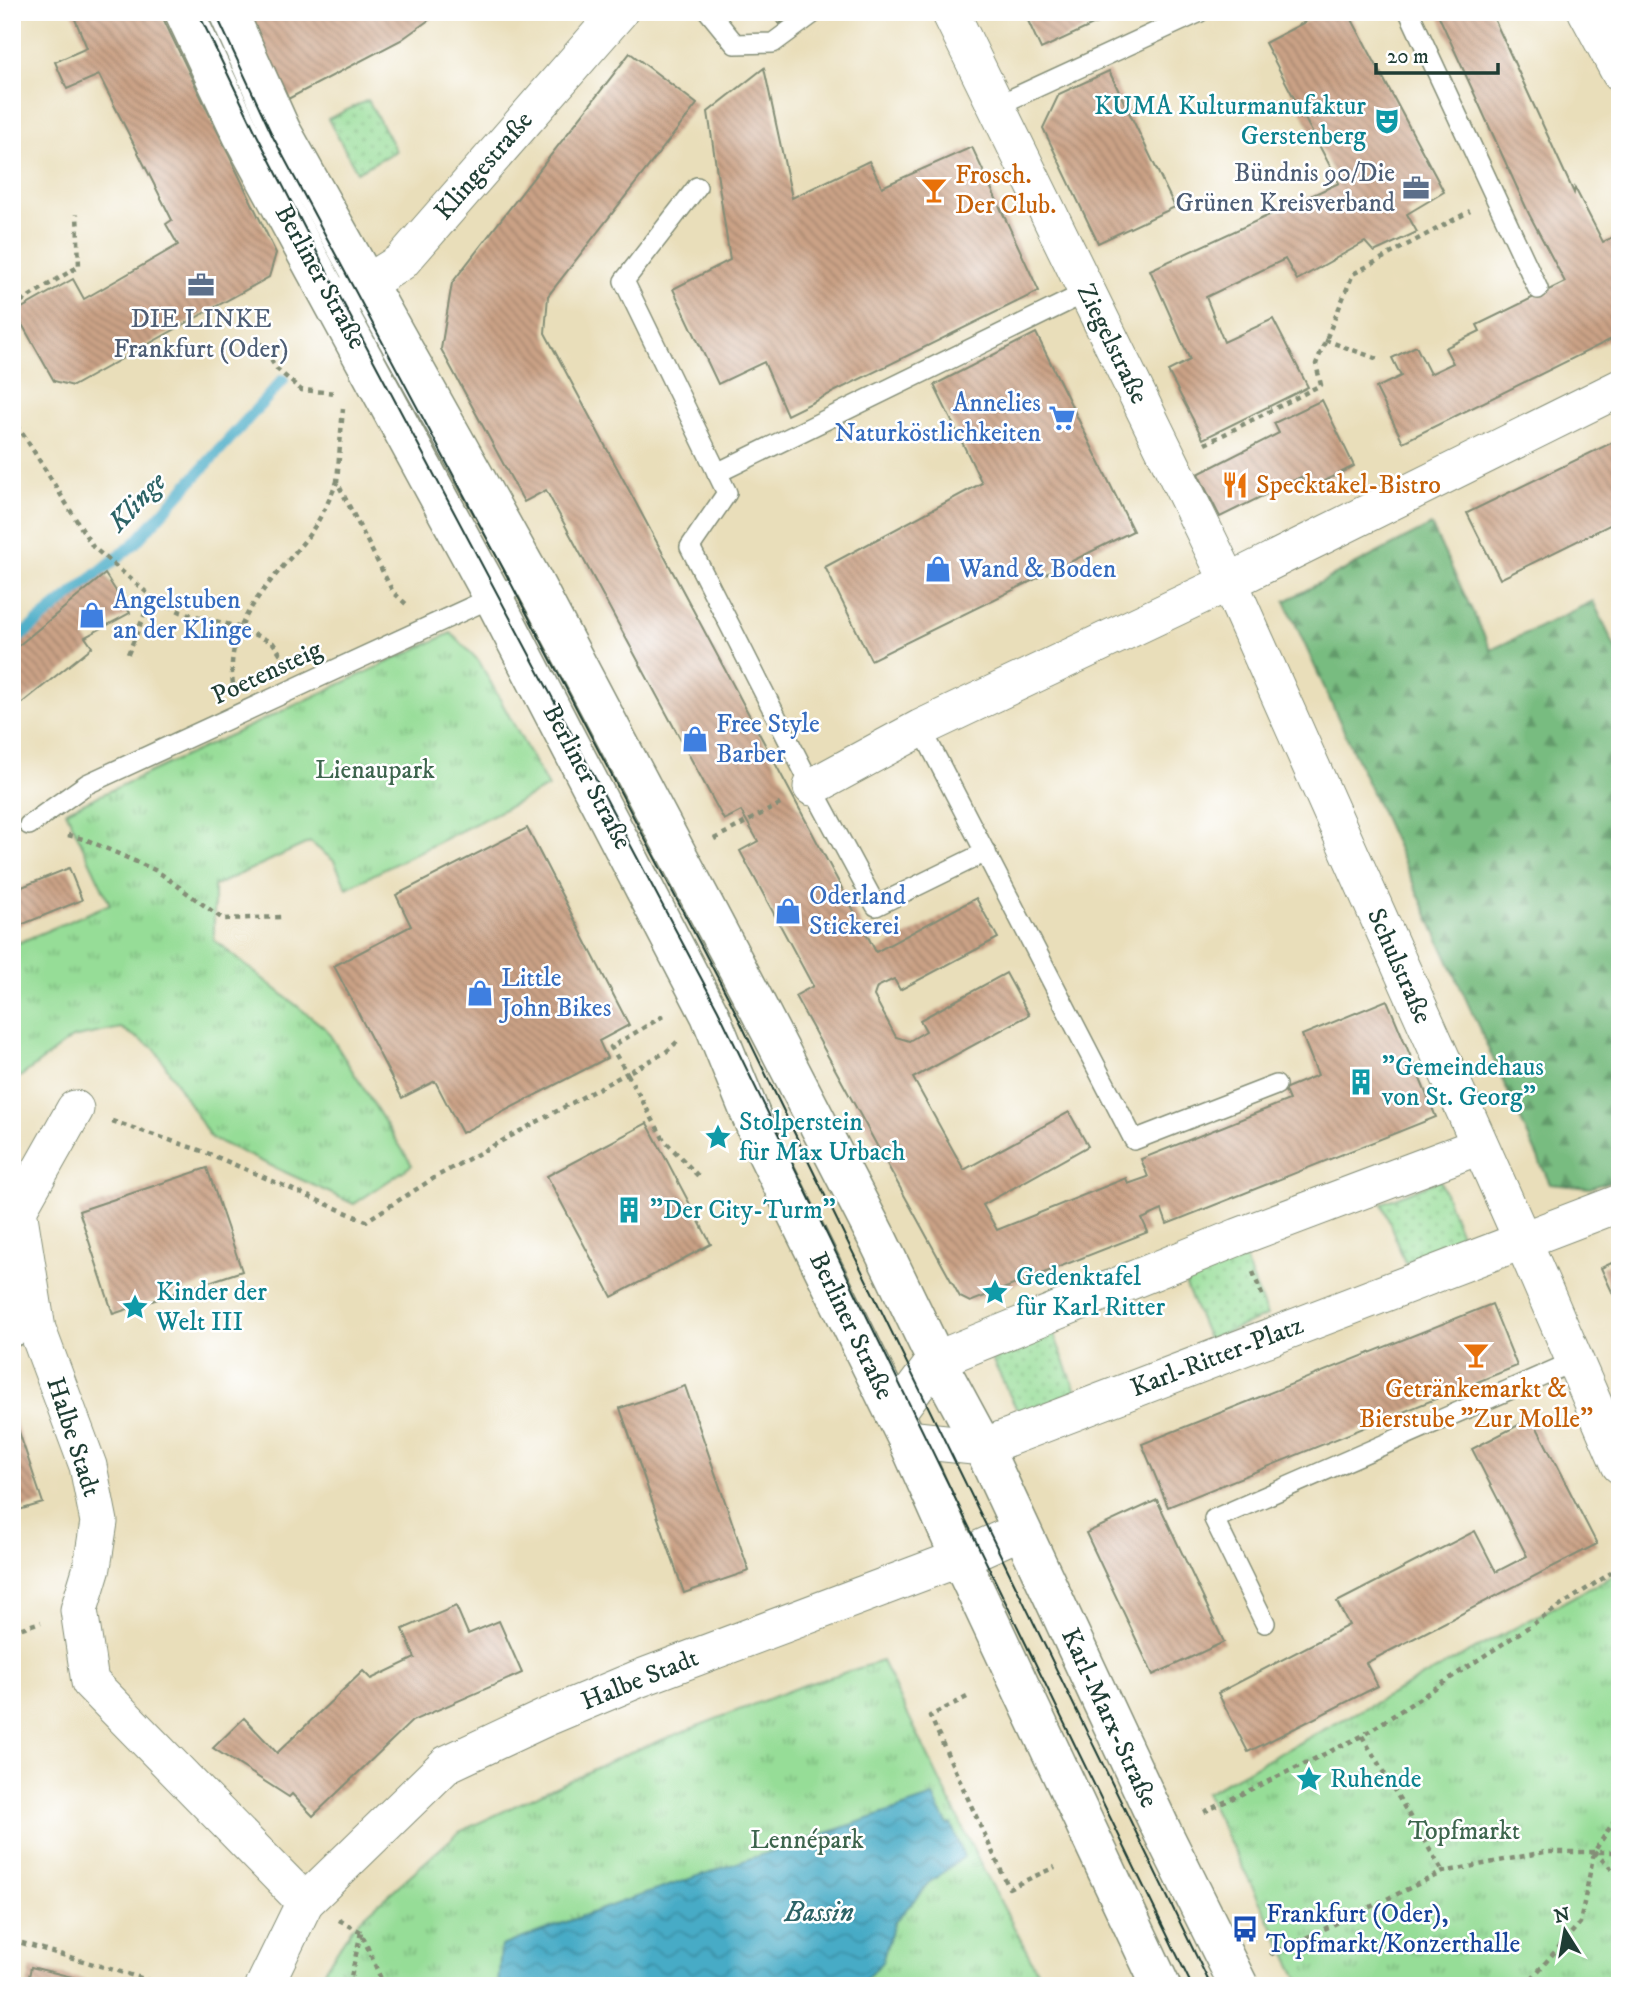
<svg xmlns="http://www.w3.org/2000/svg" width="1632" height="1998" viewBox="0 0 1632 1998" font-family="'IM FELL DW Pica',serif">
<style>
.grass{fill:url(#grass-dots);stroke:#5a8d66;stroke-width:2}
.forest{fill:url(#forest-firs);stroke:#4c7c5a;stroke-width:2}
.park{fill:url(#park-tufts);stroke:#5a8d66;stroke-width:2}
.water{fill:url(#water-waves);stroke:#32747d;stroke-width:2}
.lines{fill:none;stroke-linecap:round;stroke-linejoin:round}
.stream{stroke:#46abc6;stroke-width:12}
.building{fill:url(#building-back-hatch)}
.service-casing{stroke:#848e77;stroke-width:22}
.minor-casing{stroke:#848e77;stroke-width:39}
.tertiary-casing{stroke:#848e77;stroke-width:41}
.path{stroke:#848e77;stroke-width:4.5;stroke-dasharray:5 5;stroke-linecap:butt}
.service{stroke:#fff;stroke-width:19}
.minor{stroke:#fff;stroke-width:37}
.tertiary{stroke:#fff;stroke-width:38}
.tram{stroke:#1f3d34;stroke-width:2}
.labels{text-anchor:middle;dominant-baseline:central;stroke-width:5;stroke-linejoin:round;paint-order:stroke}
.culture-label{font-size:26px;fill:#0d838f;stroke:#fff;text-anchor:start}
.street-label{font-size:26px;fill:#1f3d34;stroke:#fff}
.service-label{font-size:26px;fill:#4e5e75;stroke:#fff;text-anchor:end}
.food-label{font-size:26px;fill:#c56008;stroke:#fff;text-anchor:start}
.shop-label{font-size:26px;fill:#366cbe;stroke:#fff;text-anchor:start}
.park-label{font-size:26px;fill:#3d654d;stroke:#fff}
.transit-label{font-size:26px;fill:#164399;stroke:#fff;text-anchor:start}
.water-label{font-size:28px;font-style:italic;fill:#2d6467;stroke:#fff}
</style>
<defs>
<pattern id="grass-dots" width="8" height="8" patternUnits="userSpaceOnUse" patternTransform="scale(1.75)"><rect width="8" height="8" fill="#96dd97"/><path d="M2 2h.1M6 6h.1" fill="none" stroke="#7ab47c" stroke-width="1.8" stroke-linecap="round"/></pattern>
<pattern id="forest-firs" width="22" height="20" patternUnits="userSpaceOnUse" patternTransform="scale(1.75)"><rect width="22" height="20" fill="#78bc80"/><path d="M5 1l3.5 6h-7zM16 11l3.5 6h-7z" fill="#629a6a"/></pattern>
<pattern id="park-tufts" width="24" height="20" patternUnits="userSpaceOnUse" patternTransform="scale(1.75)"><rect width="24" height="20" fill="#96dd97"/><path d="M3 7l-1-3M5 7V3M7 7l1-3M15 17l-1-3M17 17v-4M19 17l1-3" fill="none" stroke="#7ab47c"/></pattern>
<pattern id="water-waves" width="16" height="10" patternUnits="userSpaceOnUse" patternTransform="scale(1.75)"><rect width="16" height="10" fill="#46abc6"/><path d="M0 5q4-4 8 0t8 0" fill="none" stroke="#3a8ca2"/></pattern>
<pattern id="building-back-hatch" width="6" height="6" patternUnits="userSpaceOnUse" patternTransform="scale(1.75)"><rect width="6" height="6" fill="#cba286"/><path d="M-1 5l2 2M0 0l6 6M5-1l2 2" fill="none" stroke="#a4856e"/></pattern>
</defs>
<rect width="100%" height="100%" fill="#fff"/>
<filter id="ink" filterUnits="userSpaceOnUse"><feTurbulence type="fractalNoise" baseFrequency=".0143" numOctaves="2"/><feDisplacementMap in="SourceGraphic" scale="14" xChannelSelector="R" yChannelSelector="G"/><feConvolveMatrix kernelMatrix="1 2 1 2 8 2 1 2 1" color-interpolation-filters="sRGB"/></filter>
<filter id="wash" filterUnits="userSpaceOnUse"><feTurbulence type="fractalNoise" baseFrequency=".00686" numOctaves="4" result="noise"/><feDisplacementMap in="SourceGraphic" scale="28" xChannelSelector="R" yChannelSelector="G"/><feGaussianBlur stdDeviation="1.57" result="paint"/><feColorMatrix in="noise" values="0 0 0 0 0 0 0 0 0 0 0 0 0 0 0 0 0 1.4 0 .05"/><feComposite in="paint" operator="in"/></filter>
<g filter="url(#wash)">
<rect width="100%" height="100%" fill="#e9deba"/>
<g class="grass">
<polygon points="368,100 396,151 357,172 328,119"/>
<polygon points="1440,1180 1463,1240 1405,1263 1382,1203"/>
<polygon points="1244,1257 1267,1316 1208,1339 1184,1281"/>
<polygon points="1053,1332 1076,1391 1019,1414 991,1357"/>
</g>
<polygon class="forest" points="1431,525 1491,650 1593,601 1620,658 1620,1178 1590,1188 1550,1184 1285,601"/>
<g class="park">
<polygon points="451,633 479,661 548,787 347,888 334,861 310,842 214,886 214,940 326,1029 412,1165 354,1204 211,1138 155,1049 121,1028 72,1038 12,1083 12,931 18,943 110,904 66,811"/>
<polygon points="1620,1572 1620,1986 1302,1986 1205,1793"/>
<polygon points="882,1661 978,1859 1045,1986 314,1986 353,1926 459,1832 628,1753 801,1686"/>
</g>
<polygon class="water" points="933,1797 948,1825 951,1824 964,1857 930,1882 894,1923 882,1962 859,1986 498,1986 501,1946 621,1902"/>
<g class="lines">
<polyline class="stream" points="12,643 134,544 283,380"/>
</g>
<g id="blocks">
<g class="building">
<polygon points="72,12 160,12 276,253 269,277 73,386 54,381 15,312 73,279 84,299 178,245 166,224 172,220 99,75 67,89 55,62 87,48"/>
<polygon points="248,12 440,12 401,40 286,100"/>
<polygon points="770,12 794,12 779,24"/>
<polygon points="1024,12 1121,12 1041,49"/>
<polygon points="1324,12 1348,12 1444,192 1407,214 1417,232 1374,252 1365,242 1297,280 1285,259 1206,297 1224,342 1273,319 1308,387 1203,439 1168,371 1190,360 1150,270 1339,183 1265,43"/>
<polygon points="1437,12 1491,12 1574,193 1575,188 1603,242 1620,234 1620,335 1403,442 1376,388 1401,376 1392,358 1416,346 1430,374 1453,363 1445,348 1480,331 1477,325 1565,282 1529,214"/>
<polygon points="630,53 697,104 548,296 545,333 876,952 976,898 998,938 900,990 894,979 877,987 874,996 896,1037 909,1041 926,1031 920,1020 1006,973 1029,1015 913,1078 964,1170 1069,1112 1088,1146 983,1205 997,1230 1126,1178 1128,1184 1148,1177 1141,1159 1289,1100 1284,1089 1318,1075 1302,1035 1387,1000 1436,1117 1167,1224 1162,1210 1142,1219 1148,1232 970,1302 960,1297 795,996 813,986 740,851 758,841 741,811 724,820 546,490 524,502 441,349 452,283"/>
<polygon points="764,68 792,198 869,161 882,187 972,147 1039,291 787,415 764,362 718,384 673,289 730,260 708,112"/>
<polygon points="1109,71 1175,207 1098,243 1043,128 1059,94"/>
<polygon points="1036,333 1133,531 871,660 825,567 982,483 934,385"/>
<polygon points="1322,400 1354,466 1306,490 1301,477 1220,517 1198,474 1279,433 1274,423"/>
<polygon points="1613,442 1620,456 1620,520 1500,579 1467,513"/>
<polygon points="105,574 130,613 85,637 92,647 12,711 12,651"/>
<polygon points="527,828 629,1025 599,1041 607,1058 462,1133 435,1081 402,1098 334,966 411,926 396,895"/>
<polygon points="69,868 82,900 16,927 12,917 12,891"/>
<polygon points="647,1123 711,1244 612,1297 547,1176"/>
<polygon points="207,1168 242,1271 113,1314 79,1211"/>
<polygon points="1620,1259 1620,1309 1601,1268"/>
<polygon points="1492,1304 1517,1366 1168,1507 1142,1444"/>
<polygon points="685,1386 749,1571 684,1593 620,1408"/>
<polygon points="12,1411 43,1503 12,1512"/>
<polygon points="1532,1418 1597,1544 1366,1663 1378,1686 1248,1752 1218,1693 1349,1625 1337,1602 1475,1531 1496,1572 1527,1556 1472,1449"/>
<polygon points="1157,1500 1224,1642 1153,1675 1086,1533"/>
<polygon points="456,1606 468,1634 499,1621 522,1673 412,1721 313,1816 292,1794 289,1797 213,1748 244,1718 277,1753 363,1671 371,1679 415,1658 403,1629"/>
<polygon points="31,1967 105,1985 105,1986 27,1986"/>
</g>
</g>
</g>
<g filter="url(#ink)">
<use href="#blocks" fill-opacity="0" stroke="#848e77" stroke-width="2"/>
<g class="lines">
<g class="service-casing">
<g id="service">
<polyline points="709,12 735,44 773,43 815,12"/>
<polyline points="1409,12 1538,289"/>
<polyline points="996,106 1200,12"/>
<polyline points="697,187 624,281 727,493 690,547 812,787 876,906 986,852"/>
<polyline points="717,473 1087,292"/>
<polyline points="921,728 1134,1140 1276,1085"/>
<polyline points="29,825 87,784 532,579"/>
<polyline points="12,1337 37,1329"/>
<polyline points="1265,1623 1214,1519 1575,1361"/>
</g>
</g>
<g class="minor-casing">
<g id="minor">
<polyline points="950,12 1229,582 1522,1239 1620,1465"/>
<polyline points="1587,12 1620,73"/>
<polyline points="342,299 401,262 619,12"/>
<polyline points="812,787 921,728 1229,582 1620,388"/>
<polyline points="75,1109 18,1210 37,1329 88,1466 99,1522 92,1567 79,1610 90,1682 305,1902"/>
<polyline points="895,1415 936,1360 1238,1237 1479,1146"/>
<polyline points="907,1439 983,1447 1620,1203"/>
<polyline points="264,1986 305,1902 447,1764 545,1718 638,1679 960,1558 1020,1531"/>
</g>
</g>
<g class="tertiary-casing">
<g id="tertiary">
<polyline points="184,12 242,135 494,599 710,1015 765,1150 907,1439 960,1558 1161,1986"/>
<polyline points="228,12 281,130 532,579 750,992 878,1240 936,1360 983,1447 1162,1831 1239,1986"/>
</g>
</g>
<g class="path">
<polyline points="12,307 79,266 77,214"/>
<polyline points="1325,340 1378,359"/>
<polyline points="12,343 18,353 12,356"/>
<polyline points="260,343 277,369 301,390 336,393"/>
<polyline points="343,408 337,482 393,592 406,604"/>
<polyline points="12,416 93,547 152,597 181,612 238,627 273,643 284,659"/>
<polyline points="1205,444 1321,385 1316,364 1353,274 1470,211"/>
<polyline points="128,654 152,597"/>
<path d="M233,684C224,622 271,583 306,539C319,522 329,501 337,482"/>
<polyline points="68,835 87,840 157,871 223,919 283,917"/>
<polyline points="714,839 780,804"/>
<polyline points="677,1042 666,1052 627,1073 664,1140 700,1178"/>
<polyline points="112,1121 205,1152 366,1221 439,1175 627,1073 611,1047 665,1015"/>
<polyline points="1253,1272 1264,1300"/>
<polyline points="12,1631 41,1622"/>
<polyline points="967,1697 930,1716 1009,1888 1055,1867"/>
<polyline points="1362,1736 1443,1872"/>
<polyline points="1204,1812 1362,1736 1620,1567"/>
<polyline points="1594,1852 1620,1877"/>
<polyline points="339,1920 361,1932 384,1986"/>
<polyline points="12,1940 168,1986"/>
<polyline points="1270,1955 1443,1872 1545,1852 1620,1852"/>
<polyline points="349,1986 361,1932"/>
<polyline points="1525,1986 1580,1923 1594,1852 1620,1812"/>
</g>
<use href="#service" class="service"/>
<use href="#minor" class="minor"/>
<use href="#tertiary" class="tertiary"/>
<g class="tram">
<polyline points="198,12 257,135 341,299 718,1010 1192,1986"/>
<polyline points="215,12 273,137 505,572 731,1003 1211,1986"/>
</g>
</g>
</g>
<defs>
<g id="theatre-bare" transform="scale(2.1)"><path d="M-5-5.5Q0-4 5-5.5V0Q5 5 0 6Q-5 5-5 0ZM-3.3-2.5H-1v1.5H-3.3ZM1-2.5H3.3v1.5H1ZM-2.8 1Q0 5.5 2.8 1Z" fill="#0f9aa8" stroke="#fff" stroke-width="2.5" paint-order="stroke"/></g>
<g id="office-bare" transform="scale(2.1)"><path d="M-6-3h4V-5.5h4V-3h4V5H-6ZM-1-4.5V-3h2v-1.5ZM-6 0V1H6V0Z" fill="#5c6f8a" stroke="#fff" stroke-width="2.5" paint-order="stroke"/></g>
<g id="bar-bare" transform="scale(2.1)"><path d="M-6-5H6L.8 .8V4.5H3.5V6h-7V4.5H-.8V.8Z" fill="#e8710a" stroke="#fff" stroke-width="2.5" paint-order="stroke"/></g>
<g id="supermarket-bare" transform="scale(2.1)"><path d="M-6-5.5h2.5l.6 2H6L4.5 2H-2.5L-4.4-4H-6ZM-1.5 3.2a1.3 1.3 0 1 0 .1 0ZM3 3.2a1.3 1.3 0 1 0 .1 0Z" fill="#3f7fe0" stroke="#fff" stroke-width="2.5" paint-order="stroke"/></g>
<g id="restaurant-bare" transform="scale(2.1)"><path d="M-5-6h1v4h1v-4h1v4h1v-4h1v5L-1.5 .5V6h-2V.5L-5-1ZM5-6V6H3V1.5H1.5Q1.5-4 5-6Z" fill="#e8710a" stroke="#fff" stroke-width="2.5" paint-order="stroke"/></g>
<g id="shop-bare" transform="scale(2.1)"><path d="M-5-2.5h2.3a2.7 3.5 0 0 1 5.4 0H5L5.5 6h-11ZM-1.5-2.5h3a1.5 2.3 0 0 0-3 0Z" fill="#3f7fe0" stroke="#fff" stroke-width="2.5" paint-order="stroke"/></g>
<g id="building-bare" transform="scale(2.1)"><path d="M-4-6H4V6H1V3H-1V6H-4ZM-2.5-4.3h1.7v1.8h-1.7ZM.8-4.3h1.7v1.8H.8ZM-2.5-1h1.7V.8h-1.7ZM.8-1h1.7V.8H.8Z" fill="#0f9aa8" stroke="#fff" stroke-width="2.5" paint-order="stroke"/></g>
<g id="sight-bare" transform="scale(2.1)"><path d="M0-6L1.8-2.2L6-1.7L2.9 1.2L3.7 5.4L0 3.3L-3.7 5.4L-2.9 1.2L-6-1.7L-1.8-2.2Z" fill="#0f9aa8" stroke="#fff" stroke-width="2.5" paint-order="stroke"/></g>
<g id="bus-bare" transform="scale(2.1)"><path d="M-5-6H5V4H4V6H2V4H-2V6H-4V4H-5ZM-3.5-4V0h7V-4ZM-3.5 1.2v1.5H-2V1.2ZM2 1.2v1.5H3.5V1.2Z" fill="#1a4fb4" stroke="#fff" stroke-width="2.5" paint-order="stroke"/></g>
</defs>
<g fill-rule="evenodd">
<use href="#theatre-bare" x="1387" y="121"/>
<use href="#office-bare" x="1416" y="188"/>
<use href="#bar-bare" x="934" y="190"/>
<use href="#office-bare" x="201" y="285"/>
<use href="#supermarket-bare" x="1062" y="418"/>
<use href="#restaurant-bare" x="1235" y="485"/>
<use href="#shop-bare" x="938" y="569"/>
<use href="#shop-bare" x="92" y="615"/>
<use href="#shop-bare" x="695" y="739"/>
<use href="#shop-bare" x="788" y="911"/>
<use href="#shop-bare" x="480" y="993"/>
<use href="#building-bare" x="1361" y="1082"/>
<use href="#sight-bare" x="718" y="1137"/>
<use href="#building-bare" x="629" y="1210"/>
<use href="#sight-bare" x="995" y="1292"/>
<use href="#sight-bare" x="135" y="1307"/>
<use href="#bar-bare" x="1476" y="1355"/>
<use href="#sight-bare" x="1309" y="1779"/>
<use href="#bus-bare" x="1245" y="1929"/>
</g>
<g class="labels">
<g class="culture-label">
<text x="1366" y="106" text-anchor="end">KUMA Kulturmanufaktur<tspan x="1366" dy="30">Gerstenberg</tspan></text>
<text x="1382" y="1067">"Gemeindehaus<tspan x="1382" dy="30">von St. Georg"</tspan></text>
<text x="739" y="1122">Stolperstein<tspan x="739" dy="30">für Max Urbach</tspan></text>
<text x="650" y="1210">"Der City-Turm"</text>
<text x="1016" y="1277">Gedenktafel<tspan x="1016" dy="30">für Karl Ritter</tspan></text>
<text x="156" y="1292">Kinder der<tspan x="156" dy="30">Welt III</tspan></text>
<text x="1330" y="1779">Ruhende</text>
</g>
<g class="street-label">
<text transform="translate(484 166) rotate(-49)">Klingestraße</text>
<text transform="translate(320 277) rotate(61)">Berliner Straße</text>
<text transform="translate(1112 344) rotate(64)">Ziegelstraße</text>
<text transform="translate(267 673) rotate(-25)">Poetensteig</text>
<text transform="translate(587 777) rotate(62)">Berliner Straße</text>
<text transform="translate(1399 966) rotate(66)">Schulstraße</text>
<text transform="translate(851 1326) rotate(64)">Berliner Straße</text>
<text transform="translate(1217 1357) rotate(-21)">Karl-Ritter-Platz</text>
<text transform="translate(73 1437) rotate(72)">Halbe Stadt</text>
<text transform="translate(640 1680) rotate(-22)">Halbe Stadt</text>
<text transform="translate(1109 1718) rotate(65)">Karl-Marx-Straße</text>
</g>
<g class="service-label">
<text x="1395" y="173">Bündnis 90/Die<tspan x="1395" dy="30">Grünen Kreisverband</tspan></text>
<text x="201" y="319" text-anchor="middle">DIE LINKE<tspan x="201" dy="30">Frankfurt (Oder)</tspan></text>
</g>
<g class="food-label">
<text x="955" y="175">Frosch.<tspan x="955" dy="30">Der Club.</tspan></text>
<text x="1256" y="485">Specktakel-Bistro</text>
<text x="1476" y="1389" text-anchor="middle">Getränkemarkt &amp;<tspan x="1476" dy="30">Bierstube "Zur Molle"</tspan></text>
</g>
<g class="shop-label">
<text x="1041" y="403" text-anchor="end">Annelies<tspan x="1041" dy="30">Naturköstlichkeiten</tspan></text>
<text x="959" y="569">Wand &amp; Boden</text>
<text x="113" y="600">Angelstuben<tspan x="113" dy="30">an der Klinge</tspan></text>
<text x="716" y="724">Free Style<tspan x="716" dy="30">Barber</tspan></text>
<text x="809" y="896">Oderland<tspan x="809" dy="30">Stickerei</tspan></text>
<text x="501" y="978">Little<tspan x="501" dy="30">John Bikes</tspan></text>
</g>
<g class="park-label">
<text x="375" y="770">Lienaupark</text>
<text x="1464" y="1831">Topfmarkt</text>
<text x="807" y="1840">Lennépark</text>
</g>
<g class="transit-label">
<text x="1266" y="1914">Frankfurt (Oder),<tspan x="1266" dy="30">Topfmarkt/Konzerthalle</tspan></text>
</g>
<g class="water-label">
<text transform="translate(137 502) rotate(-46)">Klinge</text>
<text x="819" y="1912">Bassin</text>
</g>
</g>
<rect width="1632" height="1998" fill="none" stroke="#fff" stroke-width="42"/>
<g transform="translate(1565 1931) rotate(349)" stroke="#ffffff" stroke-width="5" paint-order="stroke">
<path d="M0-5L12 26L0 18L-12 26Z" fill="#1f3d34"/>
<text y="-10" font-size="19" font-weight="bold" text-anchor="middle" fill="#1f3d34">N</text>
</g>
<path d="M1376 63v10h122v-10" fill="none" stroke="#1f3d34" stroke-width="3.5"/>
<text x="1387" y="63" font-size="21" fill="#1f3d34" stroke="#ffffff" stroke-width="5" paint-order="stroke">20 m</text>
</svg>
